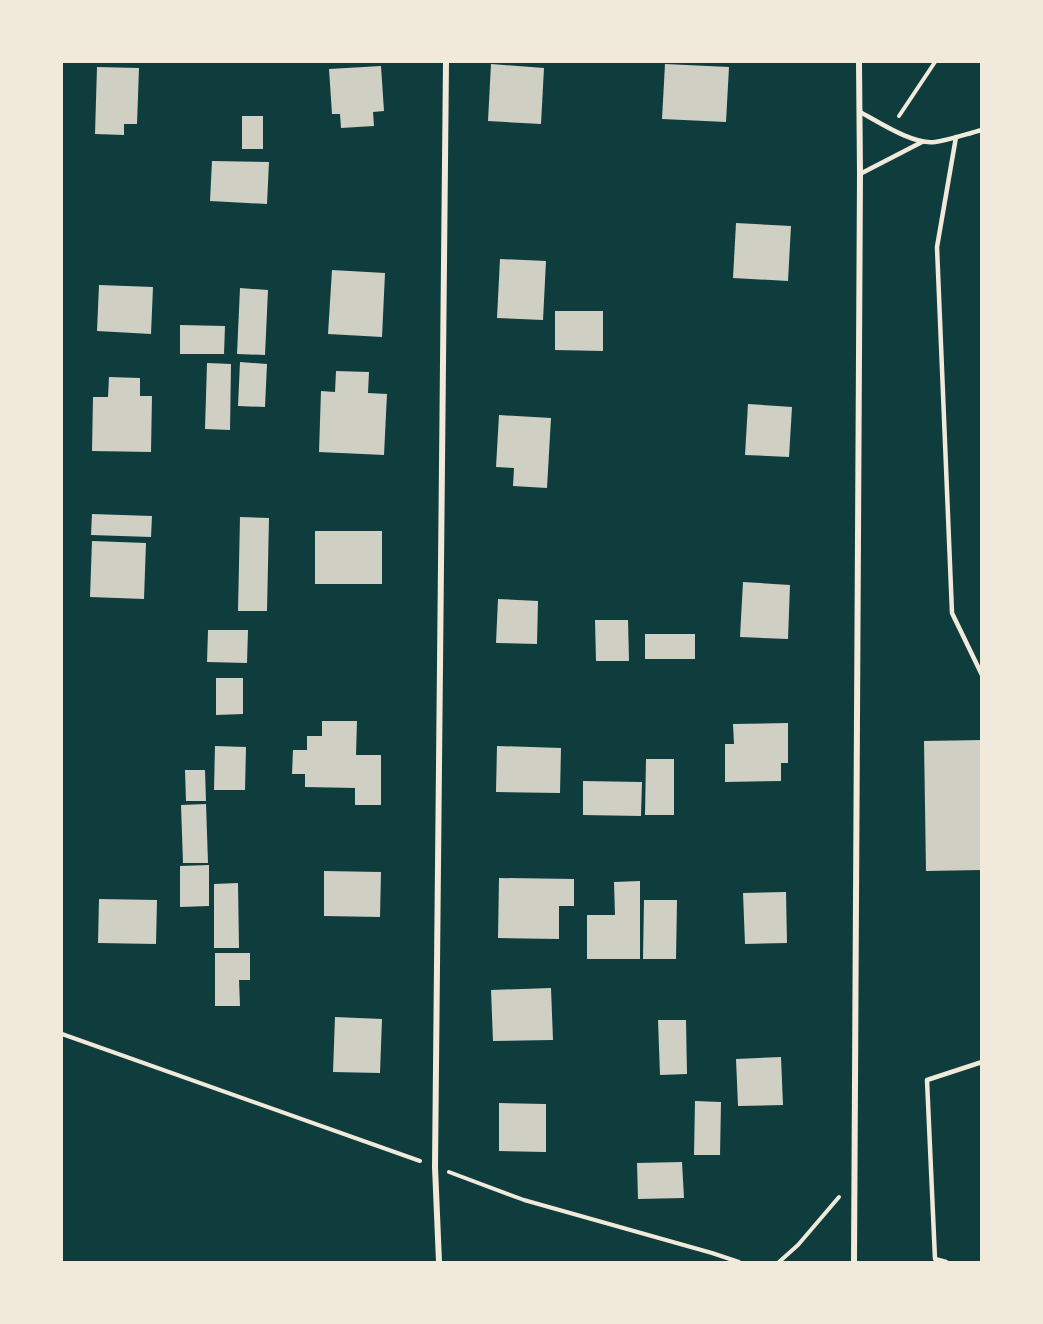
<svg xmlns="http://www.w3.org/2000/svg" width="1043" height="1324" viewBox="0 0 1043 1324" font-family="'Crimson Pro',serif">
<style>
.building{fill:#cfcfc3}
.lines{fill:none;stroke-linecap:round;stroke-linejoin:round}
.path{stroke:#f1e9da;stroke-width:4}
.service{stroke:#f1e9da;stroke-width:4.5}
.minor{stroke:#f1e9da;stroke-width:6}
</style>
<rect width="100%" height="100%" fill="#0f3d3e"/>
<g class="building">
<polygon points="491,64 544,68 541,124 488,121"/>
<polygon points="665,64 729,67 726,122 662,119"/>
<polygon points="381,66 384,111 373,112 374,126 341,128 340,114 332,114 329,69"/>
<polygon points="97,67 139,68 137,124 124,124 124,135 95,134"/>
<rect x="242" y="116" width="21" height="33"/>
<polygon points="212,161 269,162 267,204 210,201"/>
<polygon points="736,223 791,226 788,281 733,278"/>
<polygon points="500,259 546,261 543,320 497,318"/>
<polygon points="332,270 385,273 382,337 328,334"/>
<polygon points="99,285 153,287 151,334 97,331"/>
<polygon points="240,288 268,290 265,355 237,354"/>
<polygon points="555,311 603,311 603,351 555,350"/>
<polygon points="180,325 225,326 224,354 180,354"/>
<polygon points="240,362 267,364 265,407 238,406"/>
<polygon points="207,363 231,364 230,430 205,429"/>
<polygon points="336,371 369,372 368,393 387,394 384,455 319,452 321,391 335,392"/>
<polygon points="109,377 140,378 140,396 152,396 151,452 92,451 93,397 108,397"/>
<polygon points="748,404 792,407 789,457 745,455"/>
<polygon points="499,415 551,418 547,488 513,486 514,468 496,467"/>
<polygon points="92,514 152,516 151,537 91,535"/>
<polygon points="240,517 269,518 267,611 238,611"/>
<rect x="315" y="531" width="67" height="53"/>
<polygon points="92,541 146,543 144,599 90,597"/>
<polygon points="743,582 790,585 788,639 740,637"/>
<polygon points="498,599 538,601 537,644 496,643"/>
<polygon points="595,620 628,620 629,661 596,661"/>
<polygon points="208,630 248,630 247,663 207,662"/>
<rect x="645" y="634" width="50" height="25"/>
<polygon points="216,678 243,678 243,714 216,715"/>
<polygon points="322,721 357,721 356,755 381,755 381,805 355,805 355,788 305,787 305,774 292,774 293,750 307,750 307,736 322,736"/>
<polygon points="788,723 788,763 781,763 781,781 725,782 725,744 734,744 733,724"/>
<polygon points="982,740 982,870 926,871 924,741"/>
<polygon points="215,746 246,747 245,790 214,790"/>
<polygon points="497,746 561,748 560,793 496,792"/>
<polygon points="646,759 674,759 674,815 645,815"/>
<polygon points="185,770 205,770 206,801 186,801"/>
<polygon points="583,781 642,782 641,816 583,815"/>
<polygon points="206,804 208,863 183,863 181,805"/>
<polygon points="209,865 209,906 180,907 180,866"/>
<polygon points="324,871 381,872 380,917 324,916"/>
<polygon points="499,878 574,879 574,906 559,906 559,939 498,938"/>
<polygon points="640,881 640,959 587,959 587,915 615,915 614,882"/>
<polygon points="238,883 239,948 214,948 214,884"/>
<polygon points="786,892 787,943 745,944 743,893"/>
<polygon points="99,899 157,900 156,944 98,943"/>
<polygon points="644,900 677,900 676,959 643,959"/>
<polygon points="215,953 250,953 250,980 239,980 240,1006 215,1006"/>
<polygon points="551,988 553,1040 493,1041 491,990"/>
<polygon points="335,1017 382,1019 380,1073 333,1072"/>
<polygon points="658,1020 686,1020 687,1074 660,1075"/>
<polygon points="781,1057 783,1105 738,1106 736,1059"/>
<polygon points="695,1101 721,1102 720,1155 694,1155"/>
<polygon points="499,1103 546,1104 546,1152 499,1151"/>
<polygon points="682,1162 684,1198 638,1199 637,1163"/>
</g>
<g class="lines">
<g class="path">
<polyline points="899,116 935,62"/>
<polyline points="62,1034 420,1161"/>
<polyline points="449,1172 524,1200 712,1253 739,1262"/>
<polyline points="779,1262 798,1245 839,1197"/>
</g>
<g class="service">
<path d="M860,112C879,122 913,145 935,142C950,140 966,134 982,130"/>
<polyline points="956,137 937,247 952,613 982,675"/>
<polyline points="860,174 922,142"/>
<polyline points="946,1262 935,1259 927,1080 982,1062"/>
</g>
<g class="minor">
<polyline points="439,1262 435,1167 446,62"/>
<polyline points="854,1262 860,174 859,62"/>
</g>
</g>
<rect width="1043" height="1324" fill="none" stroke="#f1e9da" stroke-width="126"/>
</svg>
